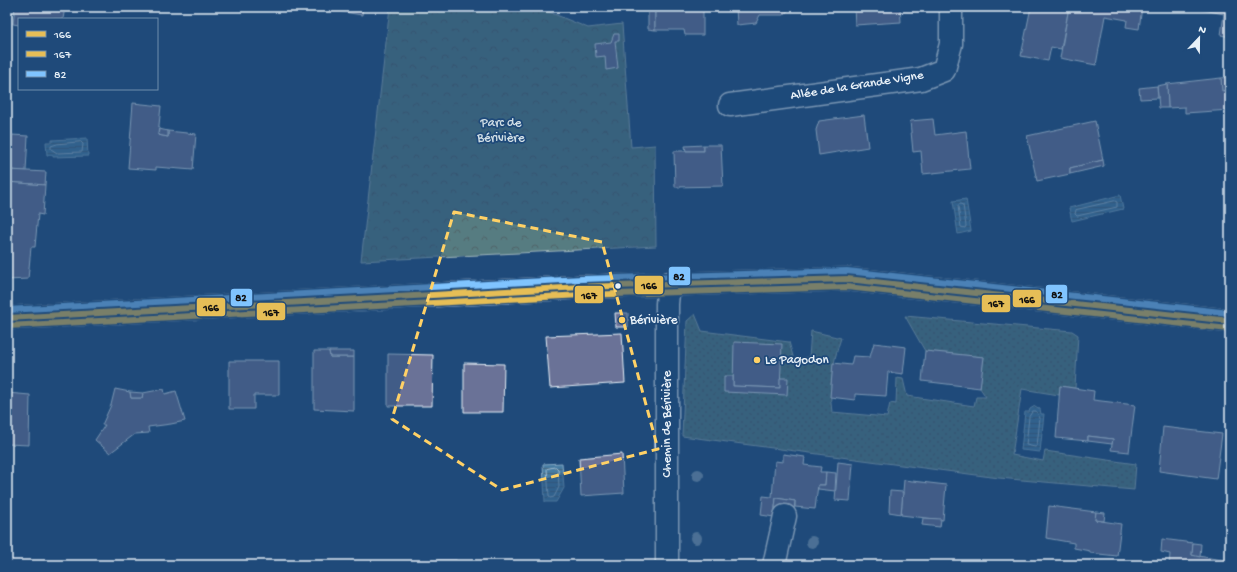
<svg xmlns="http://www.w3.org/2000/svg" width="1237" height="572" viewBox="0 0 1237 572" font-family="'Gochi Hand',sans-serif">
<style>
.grass{fill:url(#grass-dots);stroke:#9fb6bc}
.park{fill:url(#park-crowns);stroke:#9fb6bc}
.water{fill:url(#water-rules);stroke:#87abc5}
.lines{fill:none;stroke-linecap:round;stroke-linejoin:round}
.shore{stroke:#a7c2d6;stroke-width:1}
.building{fill:#6b7297;stroke:#e8f1f8}
.minor-casing{stroke:#e8f1f8;stroke-width:25}
.minor{stroke:#1f4a7a;stroke-width:22}
.bus-1-casing{stroke:#1f4a7a;stroke-width:9}
.bus-2-casing{stroke:#1f4a7a;stroke-width:9}
.bus-3-casing{stroke:#1f4a7a;stroke-width:9}
.bus-1{stroke:#e6be57;stroke-width:6}
.bus-2{stroke:#e6be57;stroke-width:6}
.bus-3{stroke:#80c4ff;stroke-width:6}
.tree{fill:#819cb5}
.marked{fill:none;stroke:#ffd166;stroke-width:3;stroke-dasharray:8 5;stroke-linejoin:round}
.bus-dot{fill:#e8f1f8;stroke:#1f4a7a;stroke-width:1.5}
.poi-dot{fill:#ffd166;stroke:#1f4a7a;stroke-width:1.5}
.labels{text-anchor:middle;dominant-baseline:central;stroke-width:3.5;stroke-linejoin:round;paint-order:stroke}
.street-label{font-size:13px;fill:#e8f1f8;stroke:#1f4a7a}
.park-label{font-size:13px;fill:#d2dfe6;stroke:#1f4a7a}
.poi-label{font-size:13px;fill:#e8f1f8;stroke:#1f4a7a;text-anchor:start}
.line-badge{stroke:#1f4a7a;stroke-width:1.5}
.pale-badge-label{font-size:11px;text-anchor:middle;font-weight:bold;fill:#111}
</style>
<defs>
<pattern id="grass-dots" width="8" height="8" patternUnits="userSpaceOnUse"><rect width="8" height="8" fill="#567b81"/><path d="M2 2h.1M6 6h.1" fill="none" stroke="#4f6468" stroke-width="1.8" stroke-linecap="round"/></pattern>
<pattern id="park-crowns" width="20" height="18" patternUnits="userSpaceOnUse"><rect width="20" height="18" fill="#567b81"/><path d="M2 6a3 3 0 1 1 6 0M12 15a3 3 0 1 1 6 0" fill="none" stroke="#4f6468"/></pattern>
<pattern id="water-rules" width="6" height="5" patternUnits="userSpaceOnUse"><rect width="6" height="5" fill="#467ca3"/><path d="M0 2.5h6" fill="none" stroke="#46657b"/></pattern>
</defs>
<rect width="100%" height="100%" fill="#1f4a7a"/>
<filter id="ink" filterUnits="userSpaceOnUse"><feTurbulence type="fractalNoise" baseFrequency=".025" numOctaves="2"/><feDisplacementMap in="SourceGraphic" scale="8" xChannelSelector="R" yChannelSelector="G"/><feConvolveMatrix kernelMatrix="1 2 1 2 8 2 1 2 1" color-interpolation-filters="sRGB"/></filter>
<g filter="url(#ink)">
<path class="grass" d="M695,314L702,331L789,342L794,360L809,357L811,331L841,338C833,362 828,386 832,412L887,417L890,403L896,404L897,378L903,379L907,396L974,406L976,397H986L980,388L984,357L925,351L905,316L1072,331L1078,335L1075,388L1060,386L1059,395L1022,389L1012,455L1043,461L1045,451L1136,464L1134,490L999,478L682,436L687,321Z"/>
<polygon class="park" points="390,7 537,7 588,28 622,24 631,147 655,145 656,246 361,261"/>
<g class="water">
<polygon points="87,138 88,156 53,157 53,155 47,155 46,142 52,142 52,140"/>
<polygon points="1120,195 1123,209 1072,221 1069,208"/>
<polygon points="966,199 971,231 958,234 953,201"/>
<polygon points="1035,406 1040,409 1041,414 1044,414 1040,452 1021,450 1025,412 1029,412 1030,409"/>
<polygon points="562,463 564,488 556,502 545,502 543,464"/>
</g>
<g class="lines">
<g class="shore">
<polygon points="81,142 83,144 82,152 57,153 51,149 51,146 57,144"/>
<polygon points="1115,201 1117,202 1117,207 1077,216 1075,214 1076,210"/>
<polygon points="960,204 963,205 966,226 965,228 961,227 958,206"/>
<polygon points="1033,411 1036,411 1040,418 1037,446 1035,447 1026,445 1029,417"/>
<polygon points="556,467 558,469 559,487 554,497 550,498 549,496 547,469"/>
</g>
</g>
<g class="building">
<polygon points="15,7 65,7 63,19 19,19 19,25 13,24"/>
<polygon points="313,7 363,7 362,15"/>
<polygon points="648,7 655,7 655,30 648,29"/>
<polygon points="655,7 703,7 703,35 685,35 684,30 655,30"/>
<polygon points="736,7 790,7 790,8 784,15 760,15 756,23 737,25"/>
<polygon points="854,7 900,7 901,22 855,25"/>
<polygon points="1031,7 1069,7 1061,49 1051,47 1048,61 1021,56"/>
<polygon points="1069,7 1142,7 1139,29 1126,27 1127,20 1105,16 1096,65 1060,58"/>
<polygon points="1188,7 1230,7 1230,37 1221,35 1224,14"/>
<polygon points="614,34 619,34 619,41 615,41 618,68 606,70 605,56 596,57 595,44 611,42"/>
<polygon points="1230,77 1230,90 1222,91 1221,78"/>
<polygon points="1221,78 1222,91 1230,90 1230,110 1185,113 1185,107 1168,108 1167,84"/>
<polygon points="1167,84 1168,108 1159,108 1157,86"/>
<polygon points="1157,86 1158,98 1140,99 1139,88"/>
<polygon points="133,103 161,106 158,135 168,137 168,131 196,134 193,170 156,167 156,170 128,168"/>
<polygon points="864,115 868,147 819,155 816,130 819,121"/>
<polygon points="933,119 935,135 966,131 970,169 923,174 921,151 913,152 910,121"/>
<polygon points="1095,121 1103,160 1070,168 1070,174 1037,181 1027,136"/>
<polygon points="159,129 168,131 168,137 158,135"/>
<polygon points="12,135 28,136 26,171 10,170"/>
<polygon points="704,145 704,151 686,151 685,146"/>
<polygon points="704,145 721,145 723,186 675,187 674,151 704,151"/>
<polygon points="1103,160 1104,166 1070,174 1070,168"/>
<polygon points="9,170 46,172 45,185 7,182"/>
<polygon points="7,182 45,185 43,215 38,214 35,247 31,247 28,279 7,280"/>
<polygon points="615,313 628,313 628,327 616,327"/>
<polygon points="622,333 625,383 550,388 546,336"/>
<polygon points="734,342 782,344 780,388 733,386"/>
<polygon points="874,343 906,347 903,374 888,372 886,396 855,394 855,400 830,397 833,363 851,365 853,356 870,357"/>
<polygon points="314,351 329,351 330,357 354,357 354,411 314,409"/>
<polygon points="329,351 354,351 354,357 330,357"/>
<polygon points="925,351 984,357 980,388 922,381"/>
<polygon points="388,354 433,355 432,406 388,406"/>
<polygon points="229,361 279,361 279,395 254,395 254,409 229,409"/>
<polygon points="464,363 504,364 503,412 464,412"/>
<polygon points="724,376 733,376 733,386 780,388 780,378 788,378 787,395 724,392"/>
<polygon points="1060,386 1094,391 1093,400 1135,405 1129,452 1111,450 1113,439 1088,436 1088,441 1056,438"/>
<polygon points="115,389 130,392 131,398 142,398 143,393 164,389 165,394 176,391 185,421 171,424 148,427 149,433 135,434 110,453 95,440 105,425 102,425 111,405"/>
<polygon points="130,392 143,393 142,398 131,398"/>
<polygon points="7,393 30,395 29,445 7,444"/>
<polygon points="1163,427 1222,434 1216,479 1159,471"/>
<polygon points="1088,436 1113,439 1112,444 1088,441"/>
<polygon points="622,454 624,493 581,496 579,458"/>
<polygon points="783,454 805,457 804,465 821,467 820,472 826,472 825,485 818,485 815,509 795,507 795,501 776,498 774,517 761,515 763,496 772,497 775,461 783,462"/>
<polygon points="838,462 853,464 850,501 835,500"/>
<polygon points="826,472 836,473 835,491 818,489 818,485 825,485"/>
<polygon points="904,480 946,485 943,520 901,515"/>
<polygon points="890,491 903,492 901,514 889,512"/>
<polygon points="776,498 795,501 794,510 775,508"/>
<polygon points="1049,506 1096,512 1095,520 1121,524 1117,556 1090,553 1090,551 1074,548 1074,543 1046,538"/>
<polygon points="1096,512 1105,513 1104,521 1095,520"/>
<polygon points="923,518 941,519 940,527 922,525"/>
<polygon points="1162,539 1193,543 1192,555 1216,559 1215,565 1169,565 1170,554 1161,552"/>
<polygon points="1193,543 1201,544 1200,557 1192,555"/>
<polygon points="1216,559 1222,560 1222,565 1215,565"/>
<rect x="438" y="560" width="18" height="5"/>
</g>
<g class="lines">
<g class="minor-casing">
<g id="minor">
<polyline points="730,105 921,79 944,70 951,44 951,7"/>
<polyline points="7,318 582,287 847,279 1230,321"/>
<polyline points="667,565 667,304 669,283"/>
<polyline points="774,565 785,516"/>
</g>
</g>
<use href="#minor" class="minor"/>
<g class="bus-1-casing">
<polyline id="bus-1" points="7,318 582,287 847,279 1230,321"/>
</g>
<g class="bus-2-casing">
<polyline id="bus-2" points="7,326 582,295 847,287 1229,329"/>
</g>
<g class="bus-3-casing">
<polyline id="bus-3" points="7,310 582,279 847,271 1230,313"/>
</g>
<use href="#bus-1" class="bus-1"/>
<use href="#bus-2" class="bus-2"/>
<use href="#bus-3" class="bus-3"/>
</g>
<g class="tree">
<circle cx="698" cy="475" r="6"/>
<circle cx="696" cy="538" r="6"/>
<circle cx="812" cy="542" r="6"/>
</g>
</g>
<path d="M0 0H1237V572H0ZM454,212L602,242L658,449L502,490L392,419Z" fill="#1f4a7a" fill-opacity=".55" fill-rule="evenodd"/>
<path class="marked" d="M454,212L602,242L658,449L502,490L392,419Z"/>
<circle class="bus-dot" cx="618" cy="286" r="3.5"/>
<g class="poi-dot">
<circle cx="622" cy="320" r="4"/>
<circle cx="757" cy="360" r="4"/>
</g>
<g class="labels">
<g class="street-label">
<text transform="translate(857 86) rotate(-9)">Allée de la Grande Vigne</text>
<text transform="translate(667 424) rotate(-90)">Chemin de Bérivière</text>
</g>
<g class="park-label">
<text x="501" y="123">Parc de<tspan x="501" dy="15">Bérivière</tspan></text>
</g>
<g class="poi-label">
<text x="630" y="320">Bérivière</text>
<text x="765" y="360">Le Pagodon</text>
</g>
</g>
<g class="line-badge">
<rect x="668" y="266" width="23" height="20" rx="4" fill="#80c4ff"/>
<rect x="634" y="275" width="30" height="20" rx="4" fill="#e6be57"/>
<rect x="1045" y="284" width="23" height="20" rx="4" fill="#80c4ff"/>
<rect x="574" y="285" width="30" height="19" rx="4" fill="#e6be57"/>
<rect x="230" y="288" width="23" height="19" rx="4" fill="#80c4ff"/>
<rect x="1012" y="289" width="30" height="19" rx="4" fill="#e6be57"/>
<rect x="981" y="294" width="30" height="19" rx="4" fill="#e6be57"/>
<rect x="196" y="297" width="30" height="20" rx="4" fill="#e6be57"/>
<rect x="256" y="302" width="30" height="19" rx="4" fill="#e6be57"/>
</g>
<g class="pale-badge-label">
<text x="679" y="280">82</text>
<text x="649" y="289">166</text>
<text x="1057" y="298">82</text>
<text x="589" y="299">167</text>
<text x="241" y="301">82</text>
<text x="1027" y="303">166</text>
<text x="996" y="307">167</text>
<text x="211" y="311">166</text>
<text x="271" y="316">167</text>
</g>
<rect width="1237" height="572" fill="none" stroke="#1f4a7a" stroke-width="24"/>
<rect x="12" y="12" width="1213" height="548" fill="none" stroke="#e8f1f8" stroke-width="1.5" filter="url(#ink)"/>
<rect x="18" y="18" width="140" height="72" fill="#1f4a7a" stroke="#6f8dac"/>
<rect x="26" y="31" width="20" height="6" fill="#e6be57" stroke="#6f8dac"/>
<text x="54" y="38" font-size="12" fill="#e8f1f8">166</text>
<rect x="26" y="51" width="20" height="6" fill="#e6be57" stroke="#6f8dac"/>
<text x="54" y="58" font-size="12" fill="#e8f1f8">167</text>
<rect x="26" y="71" width="20" height="6" fill="#80c4ff" stroke="#6f8dac"/>
<text x="54" y="78" font-size="12" fill="#e8f1f8">82</text>
<g transform="translate(1199 38) rotate(22)" stroke="#1f4a7a" stroke-width="3" paint-order="stroke">
<path d="M0-3L7 15L0 10L-7 15Z" fill="#e8f1f8"/>
<text y="-6" font-size="11" font-weight="bold" text-anchor="middle" fill="#e8f1f8">N</text>
</g>
</svg>
